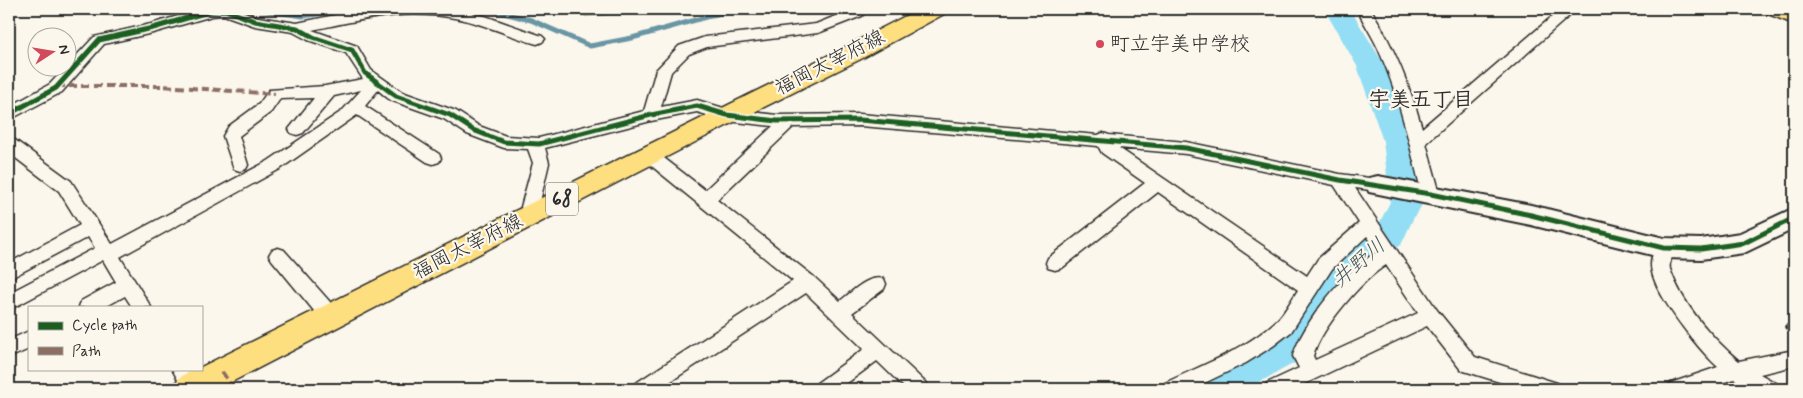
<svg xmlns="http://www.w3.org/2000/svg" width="1803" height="398" viewBox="0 0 1803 398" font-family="Mynerve,'Klee One',sans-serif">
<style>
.green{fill:#a5ecb8;stroke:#688c72}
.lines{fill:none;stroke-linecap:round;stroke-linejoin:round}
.stream{stroke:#6996a4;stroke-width:5}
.river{fill:#93def4;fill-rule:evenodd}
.street-casing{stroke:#2b2b2b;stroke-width:3}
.secondary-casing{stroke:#2b2b2b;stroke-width:4}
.primary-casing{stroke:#2b2b2b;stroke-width:3}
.street{fill:#fbf7ec;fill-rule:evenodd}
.secondary{fill:#fbf7ec;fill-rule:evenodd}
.primary{fill:#fedf80;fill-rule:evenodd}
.rail-casing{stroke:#2b2b2b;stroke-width:5.5}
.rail{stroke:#fbf7ec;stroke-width:4;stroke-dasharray:11;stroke-linecap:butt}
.quiet{stroke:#8d6e63;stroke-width:4;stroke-dasharray:8 4;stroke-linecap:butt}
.cycleway-casing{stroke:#fbf7ec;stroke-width:8}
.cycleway{stroke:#1b5e20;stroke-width:5}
.poi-dot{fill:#d1495b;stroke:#fbf7ec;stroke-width:2}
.labels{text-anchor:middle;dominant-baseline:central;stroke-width:4.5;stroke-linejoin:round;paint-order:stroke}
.shield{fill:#fbf7ec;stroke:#696865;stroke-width:1}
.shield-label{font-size:19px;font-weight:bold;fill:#2b2b2b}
.poi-label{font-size:20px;fill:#2b2b2b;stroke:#fbf7ec;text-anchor:start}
.street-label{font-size:20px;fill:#2b2b2b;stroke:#fbf7ec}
.neighbourhood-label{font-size:21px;font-weight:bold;fill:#2b2b2b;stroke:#fbf7ec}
.water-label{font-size:21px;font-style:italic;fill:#45585d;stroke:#fbf7ec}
</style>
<rect width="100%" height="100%" fill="#fbf7ec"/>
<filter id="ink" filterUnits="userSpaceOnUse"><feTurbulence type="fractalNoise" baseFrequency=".02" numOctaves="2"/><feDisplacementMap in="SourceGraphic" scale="10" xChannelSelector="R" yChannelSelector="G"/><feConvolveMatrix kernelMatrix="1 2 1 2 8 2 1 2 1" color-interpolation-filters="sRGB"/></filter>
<g filter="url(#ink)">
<polygon class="green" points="554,9 696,9 586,16"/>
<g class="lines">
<g class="stream">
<polyline points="255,9 303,16 348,9"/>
<polyline points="487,9 531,20 590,46 632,38 734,9"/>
</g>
<polygon class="river" points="1324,9 1350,9 1385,66 1413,141 1422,205 1413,219 1401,245 1374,264 1336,304 1327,321 1300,360 1247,389 1196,389 1201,378 1276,338 1303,301 1312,284 1350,246 1377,228 1390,202 1383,141 1357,66"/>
<g class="street-casing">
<g id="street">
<path d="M202,9H236L258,17L297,23L364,9H452L485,16L542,36L545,39L542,42L537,44C511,37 487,25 460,19C406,8 364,19 312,30L357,46L371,70L402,92L456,111L479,126L506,136L539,138L644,111L656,70L679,46L705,37L816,24L853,9H868L862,16L818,33L707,47L689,54L671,72L661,107L697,100L727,109L777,115L860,114L1098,135L1103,133L1109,135L1186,142L1340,174L1384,180L1387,185L1384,190L1378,191L1355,188L1437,310L1475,357L1557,383L1560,389H1522L1461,370L1427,326L1294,389H1264L1267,383L1299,368L1293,356C1303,323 1347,267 1378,252L1367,236L1332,269L1291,332L1273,346L1246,363L1192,389H1162L1165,383C1202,365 1245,350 1276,321C1285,313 1291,300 1298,290L1158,192L1062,268L1055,270L1048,268L1046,263L1048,258L1145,183L1102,153L1098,146L860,126L793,127L717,200L814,277L840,301C852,292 868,274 884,279L886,284L884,289L852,313L926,383L929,389H906L877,361L839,389H814L817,383L864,349L806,293L659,389H633L636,383L793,281L643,159L641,155L643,151L649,149L655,151L705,190L773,126L727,121L697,112L651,121L545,148L549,163L539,206L543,213L540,218L534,220L528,218L521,207L533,163L528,149L504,148L467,134L444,119L390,100L378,90L365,106L439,154L441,158L439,162L433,164L427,162L357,115L280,169L120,257L151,307H132L125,296L105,307H79L81,301L116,282L103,260L9,310V293L95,248L88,237L9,279V263L80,225L59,191L9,153V138L15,140L71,181L112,244L268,161L342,111L361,90L334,96L303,133L297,135L291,133L289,129L314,98L280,99L271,112L239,136L248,165L246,169L240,171L234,169L223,136L229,126L259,104L269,90L325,86L363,79L346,53L308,40L293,32L255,26L224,15L212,16L153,33L104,44L62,92L9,120V107L50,84L94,37L151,24ZM1119,148L1186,154L1334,185L1359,223L1318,259L1307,276ZM1386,265L1418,313L1315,360L1313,356C1321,328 1362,280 1386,265Z"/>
<path d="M1357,9H1371C1394,47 1410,86 1422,128L1561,9H1577L1426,143L1440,194L1437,199L1431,201L1425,199L1422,194C1410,147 1400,98 1380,53C1374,38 1364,24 1357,9Z"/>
<path d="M1664,241L1670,243C1675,252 1668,260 1670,269C1682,304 1711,337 1739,361L1794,350V366L1760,374L1776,383L1779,389H1751L1734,379L1704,389H1668L1671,383L1718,367C1699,350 1651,291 1651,265C1651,258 1654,249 1658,243Z"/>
<polygon points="278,248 284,250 338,311 341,317 338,323 331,325 324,323 272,260 269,255 272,250"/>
<polygon points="29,331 29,349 9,358 9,340"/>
<polygon points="172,369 193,369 203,387 202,389 183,389"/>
</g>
</g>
<g class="secondary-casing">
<polygon id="secondary" points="1378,176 1531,205 1664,238 1701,239 1740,233 1794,208 1794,229 1744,253 1701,259 1664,258 1531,225 1369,192 1366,185 1369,178"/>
</g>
<g class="primary-casing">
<g id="primary">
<path d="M919,9H947L944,14L861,59L736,121L218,389H172C177,378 188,369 201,369V367L845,47Z"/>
<polygon points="1765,9 1794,9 1794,24 1768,14"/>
</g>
</g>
<use href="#street" class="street"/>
<use href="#secondary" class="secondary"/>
<use href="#primary" class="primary"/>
<g class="rail-casing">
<polyline id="rail" points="1787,327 1794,326"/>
</g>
<use href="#rail" class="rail"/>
<g class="quiet">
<polyline points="57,86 163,86 275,94"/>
<polyline points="222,372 234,389"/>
</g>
<g class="cycleway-casing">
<polyline id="cycleway" points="9,114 56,88 99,40 153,28 211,11 225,10 255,21 297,28 313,37 352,50 365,73 396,96 450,115 473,130 504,142 539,144 651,115 697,106 727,115 777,121 860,120 1186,148 1340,180 1431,194 1531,215 1664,248 1701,249 1744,243 1794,218"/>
</g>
<use href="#cycleway" class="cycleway"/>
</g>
</g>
<circle class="poi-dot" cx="1100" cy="44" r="5"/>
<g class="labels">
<rect class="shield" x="546" y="182.5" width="32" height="33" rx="4"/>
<g class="shield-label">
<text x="562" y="199">68</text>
</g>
<g class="poi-label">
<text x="1110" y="44">町立宇美中学校</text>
</g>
<g class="street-label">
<text transform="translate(830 63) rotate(-27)">福岡太宰府線</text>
<text transform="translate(468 247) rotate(-27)">福岡太宰府線</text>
</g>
<g class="neighbourhood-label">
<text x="1421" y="100">宇美五丁目</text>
</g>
<g class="water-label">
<text transform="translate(1359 263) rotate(-41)">井野川</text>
</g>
</g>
<rect width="1803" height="398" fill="none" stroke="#fbf7ec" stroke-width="30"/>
<rect x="15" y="15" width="1773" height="368" fill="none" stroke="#2b2b2b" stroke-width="2" filter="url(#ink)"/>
<rect x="28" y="306" width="175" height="65" fill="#fbf7ec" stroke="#a8a59f"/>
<rect x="38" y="322" width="25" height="8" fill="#1b5e20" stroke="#a8a59f"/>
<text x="72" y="330" font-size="15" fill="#2b2b2b">Cycle path</text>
<rect x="38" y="347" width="25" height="8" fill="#8d6e63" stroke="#a8a59f"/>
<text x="72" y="356" font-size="15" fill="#2b2b2b">Path</text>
<g transform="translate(52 52) rotate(78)"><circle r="24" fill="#fbf7ec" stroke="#a8a59f"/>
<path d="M0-4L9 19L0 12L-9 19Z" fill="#d1495b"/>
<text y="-8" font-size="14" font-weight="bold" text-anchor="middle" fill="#2b2b2b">N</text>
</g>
</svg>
